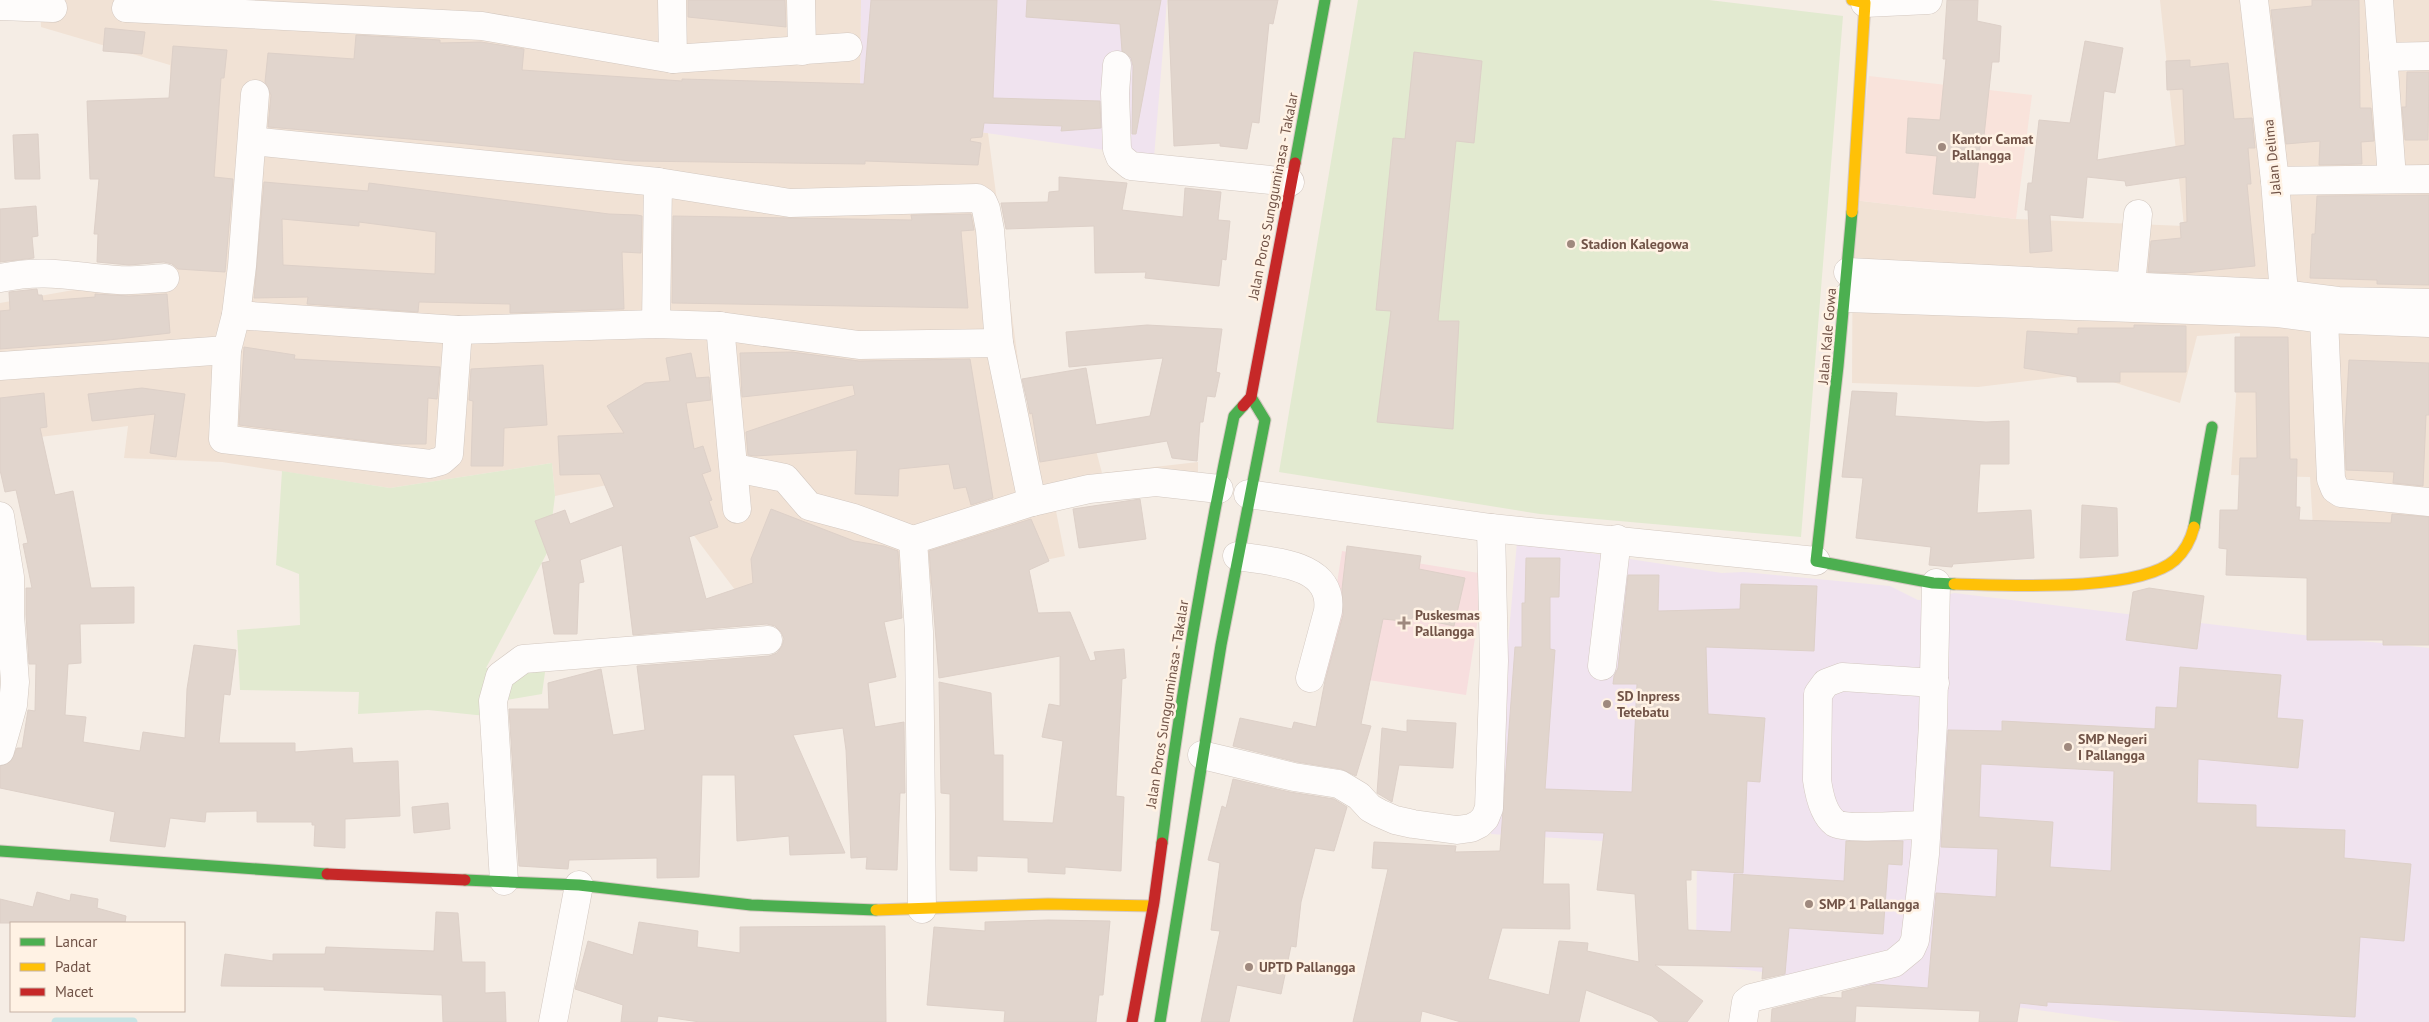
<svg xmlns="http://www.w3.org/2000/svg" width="2429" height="1022" viewBox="0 0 2429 1022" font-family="'PT Sans',sans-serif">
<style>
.residential{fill:#f1e2d5}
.commercial{fill:#f9e3db}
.education{fill:#f0e3ef}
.medical{fill:#f7dede}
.green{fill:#e2ead0}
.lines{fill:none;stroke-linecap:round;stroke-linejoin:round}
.stream{stroke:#c8e4e4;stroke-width:9}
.building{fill:#e1d5cd;stroke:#ddd0c8;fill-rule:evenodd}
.street-casing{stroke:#d3c8c0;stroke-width:29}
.fast-casing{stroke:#d5c9c2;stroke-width:13}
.slow-casing{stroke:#d5c9c2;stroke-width:13}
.jam-casing{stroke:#d5c9c2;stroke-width:13}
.street{stroke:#fefcfb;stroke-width:28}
.fast{stroke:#4caf50;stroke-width:11}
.slow{stroke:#ffc107;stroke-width:11}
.jam{stroke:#c62828;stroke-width:11}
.poi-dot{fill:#9f897e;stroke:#fff2e4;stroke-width:2}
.labels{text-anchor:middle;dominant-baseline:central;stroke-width:5;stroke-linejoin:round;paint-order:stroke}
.poi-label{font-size:14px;font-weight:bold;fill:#715347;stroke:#fff2e4;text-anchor:start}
.street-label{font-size:14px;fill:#715347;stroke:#fff2e4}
</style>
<rect width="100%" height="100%" fill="#f5ede5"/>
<g class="residential">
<polygon points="40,0 861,0 860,115 988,133 1024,406 1083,401 1102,473 1198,462 1198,493 1054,501 1065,556 757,619 649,476 555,496 552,463 390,488 222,462 124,458 128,426 0,442 0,303 96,286 175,283 170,65 41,27"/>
<polygon points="2160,0 2429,0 2429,568 2314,544 2310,477 2231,475 2240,333 2197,336 2180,403 2087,374 1978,387 1852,383 1853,200 2016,219 2184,226"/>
</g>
<polygon class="commercial" points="1869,76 2032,95 2016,219 1853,200"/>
<g class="education">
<polygon points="861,0 1167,0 1154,157 860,115"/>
<polygon points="1517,542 1722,573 1744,572 1890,586 1918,600 1932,599 1954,593 2275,632 2429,648 2429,1022 2124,1022 1696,963 1697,847 1491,834"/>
</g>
<polygon class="medical" points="1342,551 1485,574 1466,695 1323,673"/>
<g class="green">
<polygon points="1358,0 1709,0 1843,16 1801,537 1540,514 1279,472"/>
<polygon points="552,463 555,496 548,551 486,668 546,665 542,694 495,702 486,716 428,710 358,714 359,692 240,690 237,630 300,625 299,574 276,565 282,471 390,488"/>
</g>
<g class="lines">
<polyline class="stream" points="56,1022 133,1022"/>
</g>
<g class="building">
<polygon points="688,0 785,0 786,27 688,17"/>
<polygon points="871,0 997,0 993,98 1100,101 1101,128 1061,131 1062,126 984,123 982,137 971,138 970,141 981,143 978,165 865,161 865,164 631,161 457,143 268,127 271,95 265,82 268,53 354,59 356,35 440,40 440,43 481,42 524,49 522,70 682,81 682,79 864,84"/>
<polygon points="1027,0 1161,0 1136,134 1132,134 1133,66 1131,58 1122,51 1120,24 1026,17"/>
<polygon points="1168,0 1278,0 1273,24 1269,23 1259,123 1252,122 1247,149 1220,146 1220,143 1174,146"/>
<polygon points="1947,0 1978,0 1977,21 2001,26 1999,62 1992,62 1984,136 1981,136 1975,198 1933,194 1937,156 1906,153 1908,118 1940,120 1946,59 1943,59"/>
<polygon points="2312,0 2359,0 2360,108 2371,108 2374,141 2361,142 2362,164 2319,165 2320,141 2286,144 2271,10 2312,6"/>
<polygon points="105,28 145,32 142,54 103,51"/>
<polygon points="2085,41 2123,48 2115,93 2104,91 2097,160 2185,145 2183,89 2167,90 2166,61 2190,60 2190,67 2228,63 2234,119 2252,118 2255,148 2248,148 2251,184 2247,184 2255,266 2185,273 2148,272 2151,241 2181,238 2180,223 2187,222 2186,177 2126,186 2125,181 2087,177 2083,218 2050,215 2052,251 2030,253 2028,210 2025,210 2028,183 2032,183 2039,120 2070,123"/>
<polygon points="173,46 227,50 224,78 221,78 214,177 233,179 225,272 178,269 172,264 164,262 129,265 97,262 98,234 94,234 99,179 90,179 87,101 169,98"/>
<polygon points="1414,52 1482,61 1474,143 1456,141 1438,321 1459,321 1453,429 1377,422 1391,311 1376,310 1393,138 1405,139"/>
<polygon points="2407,72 2429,72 2428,140 2405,140 2402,107 2406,107"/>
<polygon points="38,134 40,179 15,179 13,135"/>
<polygon points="1059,177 1127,183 1122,210 1183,217 1185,188 1221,192 1218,220 1230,221 1226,260 1222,259 1219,286 1145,278 1146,272 1095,273 1094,226 1006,229 1001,203 1048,202 1049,192 1059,191"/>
<path d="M264,182L368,191L369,183L609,214L637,215L642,216L641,253L622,252L624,309L510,313V304L419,302L418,312L307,304L308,297L254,298ZM282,219L359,226V222L436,232L435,274L283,265Z"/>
<polygon points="2429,195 2429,285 2377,284 2377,280 2310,278 2312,234 2315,234 2317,196"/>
<polygon points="36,206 38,236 32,237 34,258 0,262 0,209"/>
<polygon points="971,214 974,230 961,231 968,308 672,303 673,216 912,220 911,215"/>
<polygon points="37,289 38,295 42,295 43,301 95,297 95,294 129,296 167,294 170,333 100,341 0,349 0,311 10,310 9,292"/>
<polygon points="1147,325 1222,329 1216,372 1220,373 1215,397 1207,396 1203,422 1200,422 1197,461 1172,458 1167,441 1040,462 1032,413 1030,414 1022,379 1086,368 1096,425 1150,416 1163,358 1069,367 1066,332"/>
<polygon points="2134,325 2186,326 2186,372 2120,372 2120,382 2077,382 2077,377 2024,368 2027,331 2078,334 2078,328 2134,328"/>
<polygon points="2235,337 2288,337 2290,459 2297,459 2296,507 2300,507 2299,520 2391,523 2392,514 2429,517 2429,645 2383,645 2383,640 2307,640 2307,578 2226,575 2227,549 2219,548 2220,510 2238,510 2240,458 2257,458 2256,392 2235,392"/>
<polygon points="244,347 295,355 294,359 440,367 437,399 428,398 426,444 392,444 239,425"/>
<polygon points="792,352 859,361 970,359 993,498 971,505 966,487 954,489 949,464 899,469 898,496 855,494 857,450 755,456 748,455 746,432 855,395 853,385 742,397 740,353"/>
<polygon points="691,353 696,378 709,377 711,400 686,403 694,449 703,446 711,471 702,474 712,500 709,501 718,527 689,537 706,599 753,583 751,559 771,509 854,541 884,546 898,551 902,618 884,622 896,677 868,683 875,727 904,722 905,793 900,793 897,870 866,869 867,857 851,858 846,750 843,728 793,735 845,853 790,855 789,836 737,841 735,775 702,775 699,877 657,878 657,858 569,860 568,869 519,866 509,709 549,709 548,683 601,669 613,735 645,730 637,666 769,656 777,653 782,646 784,639 781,632 775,626 767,624 633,635 622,545 580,560 584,582 579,583 577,634 554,634 542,563 550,561 535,521 565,510 570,524 614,507 600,474 560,475 558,436 624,433 607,406 645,383 670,381 666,358"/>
<polygon points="2349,360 2429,363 2429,415 2426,415 2423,486 2393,483 2394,472 2346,470 2345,432"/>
<polygon points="543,365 547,425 504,428 503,466 471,466 473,401 469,400 471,369"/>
<polygon points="142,388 185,394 176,457 150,453 155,414 92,421 88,394"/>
<polygon points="1852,391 1897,393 1895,416 1986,422 2009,421 2009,464 1980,464 1977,513 2031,510 2034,558 1953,564 1952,567 1929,565 1931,547 1856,538 1863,478 1842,477"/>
<polygon points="44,393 47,427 40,428 55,495 73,491 91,588 134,587 134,623 80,624 81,663 68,664 65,715 86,717 83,742 140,751 143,732 185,738 187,689 194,645 236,650 230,695 224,694 219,743 295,743 295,752 352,748 353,763 398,761 400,816 345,819 345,848 314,846 315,825 312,825 312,822 257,822 257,811 206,812 205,822 170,818 165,847 110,841 115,812 0,788 0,766 10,762 17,748 22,748 28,710 35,711 36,664 29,664 26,614 26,588 32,588 23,544 28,543 16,490 5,492 0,470 0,398"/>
<polygon points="1140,499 1146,539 1079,548 1073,509"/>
<polygon points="2082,505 2117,508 2118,556 2080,558"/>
<polygon points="1031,519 1049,561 1029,570 1038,613 1070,612 1090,661 1096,660 1094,652 1124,649 1126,678 1122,679 1116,796 1124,797 1121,871 1065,867 1065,874 1028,872 1028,858 977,856 977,871 950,870 950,794 941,793 939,682 991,693 994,755 1003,755 1003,821 1053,823 1063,741 1042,737 1049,704 1060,706 1060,656 939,678 929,551"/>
<polygon points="1347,546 1421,556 1419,569 1465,578 1454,626 1412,617 1412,622 1383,619 1361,724 1371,726 1356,776 1341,769 1297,762 1233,746 1240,718 1292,729 1294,722 1316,727 1325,681 1343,615 1342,589"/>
<path d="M1526,558H1560L1559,597H1550V649L1555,650L1545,789L1632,792L1637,684H1613L1614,676L1618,668L1628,575H1659L1658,611L1740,609L1741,584L1817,586L1814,651L1706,647L1708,714L1765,718L1760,782L1747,781L1743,873L1691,870V880H1686L1688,930L1731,932L1734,874L1844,881L1846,841H1903L1902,865L1888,864L1883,934L1789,928L1785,974L1762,979L1763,967L1655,965L1703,1001L1687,1022H1659L1652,1016L1586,990L1579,1022H1461L1422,1011L1420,1022H1353L1388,869L1372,868L1374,842L1456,846L1455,852L1500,851L1515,647H1522V603H1525ZM1545,831L1604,833L1597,890L1635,894L1639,962L1587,951L1588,943L1559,941L1549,995L1488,979L1502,928L1570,929L1569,884H1543Z"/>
<polygon points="2149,588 2204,596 2197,649 2126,640 2133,592"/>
<path d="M2180,667L2281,675L2277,718L2303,720L2298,768L2198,759L2197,803L2256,805V827L2345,830L2344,858L2411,864L2404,941L2360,937L2355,1017L2047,1002V1006L2020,1003L2017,1022H1979L1980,1011L1856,1006L1855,1022H1771L1772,1009L1821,997L1842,998V992L1873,984L1928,988L1936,893L1996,897L1998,849L1941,847L1948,730L2002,731V721L2155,729L2156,707L2177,708ZM1981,764L2114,771L2111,871L2050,867L2053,822L1979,817Z"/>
<polygon points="1407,720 1456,723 1453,768 1399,765 1392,802 1377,793 1382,728 1407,732"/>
<polygon points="1233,779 1290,792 1334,799 1347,807 1334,851 1315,848 1301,902 1296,947 1291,946 1281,994 1237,985 1229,1022 1201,1022 1220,931 1211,930 1220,863 1208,860 1222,806 1226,808"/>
<polygon points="448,803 450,829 414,833 412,807"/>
<polygon points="37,892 70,901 71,894 98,899 97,908 126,916 125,923 0,923 0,899 33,907"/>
<polygon points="436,912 458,913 462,962 485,962 485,993 505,992 506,1022 443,1022 442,995 324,990 324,987 221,986 225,954 273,961 273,954 325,954 326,947 434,951"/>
<polygon points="1048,920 1110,921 1103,995 1099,995 1096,1022 1004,1022 1005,1011 927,1005 934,927 985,931 985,922"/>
<polygon points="639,922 698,931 697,947 740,953 740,927 885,926 886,1022 700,1022 658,1016 657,1022 621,1022 623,1005 575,989 588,941 633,955"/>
</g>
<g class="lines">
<g class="street-casing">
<g id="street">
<polyline points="672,0 673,59"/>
<polyline points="801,0 802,51"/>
<polyline points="2254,0 2275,181 2284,294 2278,311"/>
<polyline points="2379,0 2392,178"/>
<polyline points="1865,3 1928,0"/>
<polyline points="0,6 53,8"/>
<polyline points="126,8 482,26 673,59 848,47"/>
<polyline points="2383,57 2429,56"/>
<polyline points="1117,65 1115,93 1117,149 1120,157 1131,166 1290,182"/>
<polyline points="255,94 242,266 236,315 227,350 223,439 430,464 441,461 449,454 458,330"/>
<polyline points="252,141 658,182"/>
<polyline points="2275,181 2429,179"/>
<polyline points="1848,272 2284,294 2338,301 2429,303"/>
<path d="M0,278C47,268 73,277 118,280C133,281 149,279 165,278"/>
<polyline points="2131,285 2138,214"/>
<polyline points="1846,298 2278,313 2324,319 2429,323"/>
<polyline points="2334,306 2324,319 2331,479 2335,489 2341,493 2429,502"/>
<polyline points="236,315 458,330 656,324 720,326 859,345 999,343"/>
<polyline points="656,324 658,182 790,203 977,198 983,202 986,209 990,230 999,343 1032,502"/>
<polyline points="720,326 737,509"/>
<polyline points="0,366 227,350"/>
<polyline points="735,468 785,478 809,506 854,518 913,540 1032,502 1089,489 1156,482 1219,489"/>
<polyline points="1248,494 1491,528 1816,561"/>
<polyline points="0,516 10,577 10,615 15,682 13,705 0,751"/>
<polyline points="913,540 919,632 922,909"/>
<path d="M1237,556C1271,562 1334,562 1328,611L1310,678"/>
<polyline points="1602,666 1617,539"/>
<polyline points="1202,755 1294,777 1339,784 1359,796 1370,808 1379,813 1395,820 1413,824 1457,830 1471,828 1479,824 1485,818 1489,808 1494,661 1491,528"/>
<path d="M1925,825C1909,825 1846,830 1835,823C1823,814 1819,794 1817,780L1818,694L1826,683L1842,677L1935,683"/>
<polyline points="504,881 493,701 500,676 523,659 768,640"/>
<polyline points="553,1022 579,885"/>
<polyline points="1743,1022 1746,1002 1751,998 1894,963 1911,949 1915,940 1925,854 1933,724 1936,583"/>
</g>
</g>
<g class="fast-casing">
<g id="fast">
<polyline points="1295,163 1325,0"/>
<polyline points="1852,212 1838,366 1816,561 1933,583 1954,584"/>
<polyline points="2194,527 2212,427"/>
<path d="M1162,843C1180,699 1204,558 1234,416L1243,406"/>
<polyline points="0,851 327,874"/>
<polyline points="465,880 579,885 751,905 876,910"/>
<polyline points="1160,1022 1221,645 1265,420 1251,397"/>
</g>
</g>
<g class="slow-casing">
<g id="slow">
<polyline points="1852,212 1865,3 1852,0"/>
<path d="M1954,584C2004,585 2137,593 2175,560C2185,551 2191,539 2194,527"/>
<polyline points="876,910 1048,904 1153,906"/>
</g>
</g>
<g class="jam-casing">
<g id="jam">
<polyline points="1243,406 1251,397 1295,163"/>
<polyline points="327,874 465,880"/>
<polyline points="1132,1022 1154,902 1162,843"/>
</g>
</g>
<use href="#street" class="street"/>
<use href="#fast" class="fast"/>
<use href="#slow" class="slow"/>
<use href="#jam" class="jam"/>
</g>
<g class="poi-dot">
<circle cx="1942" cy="147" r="5"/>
<circle cx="1571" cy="244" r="5"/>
<path d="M1401.5 615.5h5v5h5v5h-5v5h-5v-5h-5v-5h5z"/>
<circle cx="1607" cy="704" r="5"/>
<circle cx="2068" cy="747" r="5"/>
<circle cx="1809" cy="904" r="5"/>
<circle cx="1249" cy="967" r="5"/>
</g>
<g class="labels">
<g class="poi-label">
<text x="1952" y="139">Kantor Camat<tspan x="1952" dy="16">Pallangga</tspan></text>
<text x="1581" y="244">Stadion Kalegowa</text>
<text x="1415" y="615">Puskesmas<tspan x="1415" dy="16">Pallangga</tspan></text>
<text x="1617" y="696">SD Inpress<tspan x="1617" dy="16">Tetebatu</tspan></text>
<text x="2078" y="739">SMP Negeri<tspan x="2078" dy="16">I Pallangga</tspan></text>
<text x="1819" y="904">SMP 1 Pallangga</text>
<text x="1259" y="967">UPTD Pallangga</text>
</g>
<g class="street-label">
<text transform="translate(2272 157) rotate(-96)">Jalan Delima</text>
<text transform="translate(1273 196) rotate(-79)">Jalan Poros Sungguminasa - Takalar</text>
<text transform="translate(1827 336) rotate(-85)">Jalan Kale Gowa</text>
<text transform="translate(1167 704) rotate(-81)">Jalan Poros Sungguminasa - Takalar</text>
</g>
</g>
<rect x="10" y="922" width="175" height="90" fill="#fff2e4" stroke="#c6b2a5"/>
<rect x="20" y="938" width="25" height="8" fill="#4caf50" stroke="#c6b2a5"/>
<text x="55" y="947" font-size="15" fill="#715347">Lancar</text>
<rect x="20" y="963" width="25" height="8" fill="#ffc107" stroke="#c6b2a5"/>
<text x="55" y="972" font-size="15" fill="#715347">Padat</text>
<rect x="20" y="988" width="25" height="8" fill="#c62828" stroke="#c6b2a5"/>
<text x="55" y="997" font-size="15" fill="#715347">Macet</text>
</svg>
